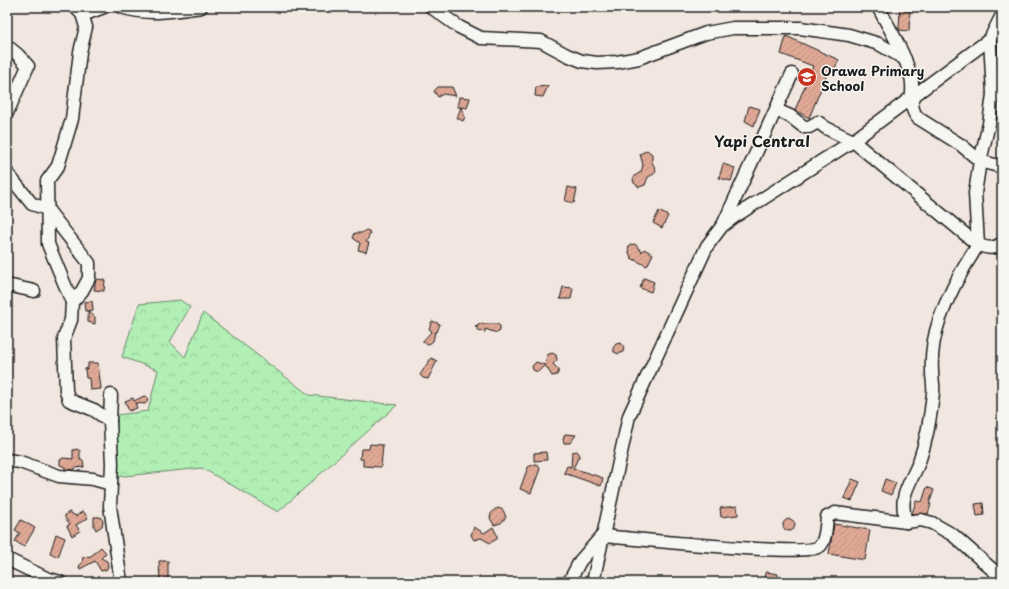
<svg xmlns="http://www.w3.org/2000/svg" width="1009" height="589" viewBox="0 0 1009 589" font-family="'Playpen Sans',sans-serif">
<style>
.forest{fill:url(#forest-crowns);stroke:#668668}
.building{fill:url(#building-hatch);stroke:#1c1c1c}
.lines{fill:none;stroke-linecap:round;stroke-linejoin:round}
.minor-casing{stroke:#1c1c1c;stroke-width:15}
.minor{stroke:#f6f6f2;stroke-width:12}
.labels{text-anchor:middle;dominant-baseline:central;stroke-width:3;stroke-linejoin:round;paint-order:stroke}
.poi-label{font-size:13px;font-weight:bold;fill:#1c1c1c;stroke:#f6f6f2;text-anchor:start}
.quarter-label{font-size:15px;font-weight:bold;fill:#1c1c1c;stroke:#f6f6f2}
</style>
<defs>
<pattern id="forest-crowns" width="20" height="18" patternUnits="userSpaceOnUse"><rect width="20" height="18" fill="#b1efb5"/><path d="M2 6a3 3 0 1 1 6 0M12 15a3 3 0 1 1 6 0" fill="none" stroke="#98cc9b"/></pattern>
<pattern id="building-hatch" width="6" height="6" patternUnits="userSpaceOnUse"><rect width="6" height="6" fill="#e0a996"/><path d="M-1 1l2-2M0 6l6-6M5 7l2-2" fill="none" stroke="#c09181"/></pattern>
</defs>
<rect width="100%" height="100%" fill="#f2e7e0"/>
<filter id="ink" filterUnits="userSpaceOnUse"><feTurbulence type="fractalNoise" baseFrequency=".025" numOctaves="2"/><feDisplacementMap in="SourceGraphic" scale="8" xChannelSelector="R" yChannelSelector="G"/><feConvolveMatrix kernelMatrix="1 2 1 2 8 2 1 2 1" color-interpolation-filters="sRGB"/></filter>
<g filter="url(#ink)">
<polygon class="forest" points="180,300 190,307 170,342 185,357 203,313 309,395 397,405 278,512 202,468 115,477 117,415 148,411 158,370 122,357 139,304"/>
<g class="building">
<polygon points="900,7 910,7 909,31 899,30"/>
<polygon points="786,36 839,60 832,74 828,72 809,118 795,110 813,66 781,54"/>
<polygon points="548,86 543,97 535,96 536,87"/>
<polygon points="438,87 452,87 456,96 443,94 438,97 434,91"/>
<polygon points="459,97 470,98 467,108 461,107 465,117 463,121 457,118 461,107 458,107"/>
<polygon points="749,106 760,109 754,126 745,121"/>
<polygon points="647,150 652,154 652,162 656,170 654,174 648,177 645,185 639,187 634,183 633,179 636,175 641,172 643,165 640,154"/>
<polygon points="723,164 735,168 731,181 719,178"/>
<polygon points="568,187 577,189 574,203 565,201"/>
<polygon points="659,211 668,216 662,228 653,223"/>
<polygon points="366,230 369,231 370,234 366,242 369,243 366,252 358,250 360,243 353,238 355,233 362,233"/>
<polygon points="635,244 642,252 644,249 653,254 647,266 631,258 628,249 630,245"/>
<polygon points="644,278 654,282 651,292 640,288"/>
<polygon points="96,279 105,280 104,291 94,290"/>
<polygon points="563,287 573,288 571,299 560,299"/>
<polygon points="92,301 93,310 88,311 95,317 95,324 88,322 88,311 85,311 84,302"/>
<polygon points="432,321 440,324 437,332 435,332 433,341 429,344 422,342 432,331 429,329"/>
<polygon points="479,324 497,324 500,326 500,331 497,333 485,329 485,332 478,331 478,328 475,327 478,326"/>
<polygon points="621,343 624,347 623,352 619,354 614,352 613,348 616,344"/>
<polygon points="552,353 556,355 557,360 553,364 559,370 557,375 552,376 545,365 538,372 533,370 532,366 536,362 545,365 547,355"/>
<polygon points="431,358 437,361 428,379 423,378 420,375"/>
<polygon points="88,363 98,363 101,389 90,390 89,378 86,378 85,369 88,368"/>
<polygon points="144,396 147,397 148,401 145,404 135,403 137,408 129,411 125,401 133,398 134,401"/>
<polygon points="565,434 576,435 570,443 564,443 563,439"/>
<polygon points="370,444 383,445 381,467 363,466 363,459 360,459 361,449 369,449"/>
<polygon points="77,449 80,451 80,460 83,460 84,467 75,468 74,470 65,469 65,467 60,465 60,460 63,458 73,459 73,450"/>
<polygon points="577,451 580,455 573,468 603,478 601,486 564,473 567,466 571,467 572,452"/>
<polygon points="546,452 547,460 534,461 534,453"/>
<polygon points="535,464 538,465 540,469 531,493 520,489 528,467"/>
<polygon points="852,479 860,482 852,501 844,498"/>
<polygon points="885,479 896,483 891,495 881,491"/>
<polygon points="927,487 934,490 929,504 931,504 928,514 912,514 916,501 922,502"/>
<polygon points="983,503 984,515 977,516 975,504"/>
<polygon points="737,506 738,515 721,517 720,508"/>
<polygon points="498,508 503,510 506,517 501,523 494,525 490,518 491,514 494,510"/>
<polygon points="83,511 88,518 76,525 80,531 72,536 67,526 70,524 65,518 65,515 69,512 76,516"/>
<polygon points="94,517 100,517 103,521 102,526 96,530 94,526"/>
<circle cx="789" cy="525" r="6"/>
<polygon points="21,520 35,528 24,547 15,541 20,533 15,530"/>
<polygon points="834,524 870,530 865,560 829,554"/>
<polygon points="474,527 484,533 493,527 497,535 497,539 490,543 481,538 474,540 471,535"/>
<polygon points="56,534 65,538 58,557 50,553"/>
<polygon points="101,547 106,553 101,558 107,561 108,567 106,570 101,571 95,561 80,569 79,566 82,563 83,557 91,556"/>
<polygon points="159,561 168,561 168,582 160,582"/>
<polygon points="766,572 778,574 777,582 765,582"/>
</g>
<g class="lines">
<g class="minor-casing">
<g id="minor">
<path d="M121,7C148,16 174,11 201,7"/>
<polyline points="431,7 459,27 481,38 541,41 567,55 582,61 597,63 617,62 639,58 706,33 733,28 800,28 849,35 879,44 905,59"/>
<path d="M878,7C890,29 904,52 911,77C915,90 907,107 918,118L961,145L980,161L1002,167"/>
<polyline points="77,9 83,15 104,7"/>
<path d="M990,39L993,94L989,124L980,161L975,193L978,245C987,248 994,250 1002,243"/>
<polyline points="7,46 18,55 28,66 7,113"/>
<path d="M776,110L790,116L804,127H809L818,122L826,128L853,141L978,245C962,269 949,293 939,321C934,336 931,355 932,372C932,379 934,386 933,393C931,414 926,442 919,462C910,485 898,495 906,522"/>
<polyline points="7,173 32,204 47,209 89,263 89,278 82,291 72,302 71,320 64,338 66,391 69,400 94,410 110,421 112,464 110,506 121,582"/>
<polyline points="723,225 792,74"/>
<polyline points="7,285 34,291"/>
<polyline points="72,302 48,244 47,181 58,166 72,119 80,52 86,27 80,7"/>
<polyline points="110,421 111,395"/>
<polyline points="7,460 20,462 59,476 93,479 111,484"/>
<polyline points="7,559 46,578 60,582"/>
<path d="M569,582L580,561L602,536C630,538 808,558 820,546C826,540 826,525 827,517L835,513L906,522L921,520L932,523L953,535L1002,578"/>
<polyline points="593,582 629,416 707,246 722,226 734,217 853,141 990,39 1002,15"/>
</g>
</g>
<use href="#minor" class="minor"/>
</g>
</g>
<defs>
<g id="school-disc" transform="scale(1)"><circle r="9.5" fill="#c8321e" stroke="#f6f6f2"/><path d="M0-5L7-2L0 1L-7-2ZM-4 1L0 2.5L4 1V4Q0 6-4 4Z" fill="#fff"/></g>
</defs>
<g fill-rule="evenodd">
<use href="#school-disc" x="807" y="77"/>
</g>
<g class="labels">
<g class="poi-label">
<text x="821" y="70">Orawa Primary<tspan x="821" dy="15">School</tspan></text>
</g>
<g class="quarter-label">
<text x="762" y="140">Yapi Central</text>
</g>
</g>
<rect width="1009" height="589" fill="none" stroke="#f6f6f2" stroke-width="24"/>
<rect x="12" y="12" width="985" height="565" fill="none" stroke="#1c1c1c" stroke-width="1.5" filter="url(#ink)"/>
</svg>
